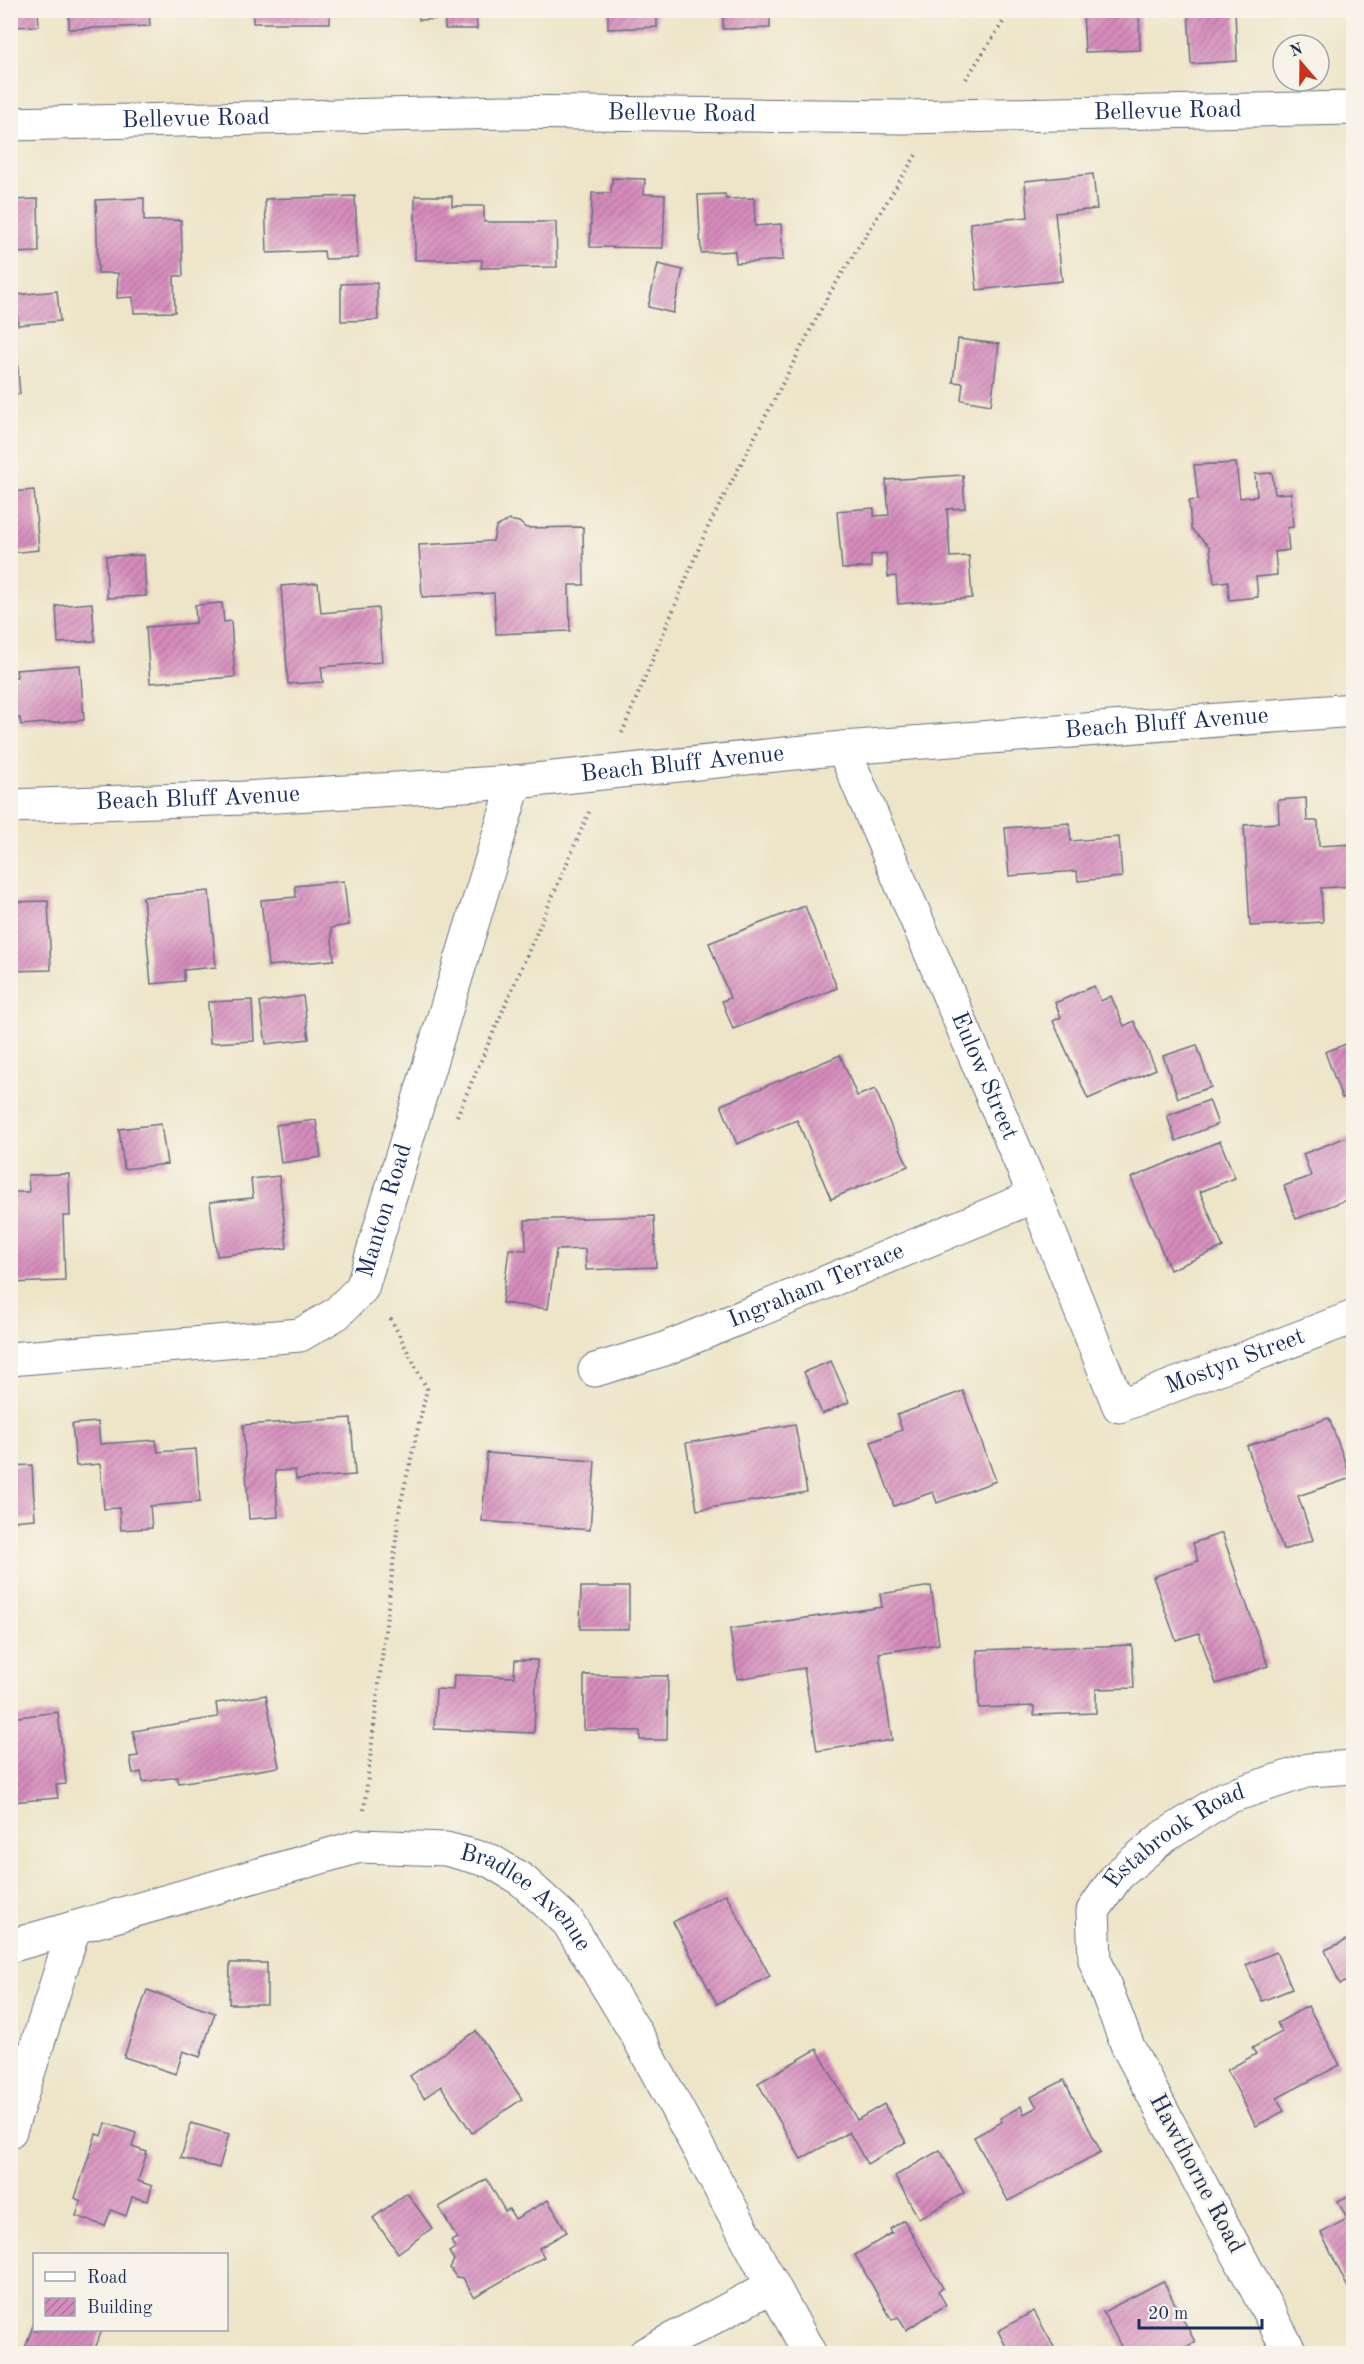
<svg xmlns="http://www.w3.org/2000/svg" width="1364" height="2364" viewBox="0 0 1364 2364" font-family="'Old Standard TT',serif">
<style>
.building{fill:url(#building-hatch)}
.lines{fill:none;stroke-linecap:round;stroke-linejoin:round}
.minor-casing{stroke:#656f83;stroke-width:35}
.path{stroke:#656f83;stroke-width:4;stroke-dasharray:1.5 4.5;stroke-linecap:butt}
.minor{stroke:#fff;stroke-width:33}
.labels{text-anchor:middle;dominant-baseline:central;stroke-width:4.5;stroke-linejoin:round;paint-order:stroke}
.street-label{font-size:24px;fill:#1b2f5e;stroke:#f7f3e8}
</style>
<defs>
<pattern id="building-hatch" width="6" height="6" patternUnits="userSpaceOnUse" patternTransform="scale(1.5)"><rect width="6" height="6" fill="#d68cbc"/><path d="M-1 1l2-2M0 6l6-6M5 7l2-2" fill="none" stroke="#ad739c"/></pattern>
</defs>
<rect width="100%" height="100%" fill="#f7f3e8"/>
<filter id="ink" filterUnits="userSpaceOnUse"><feTurbulence type="fractalNoise" baseFrequency=".0167" numOctaves="2"/><feDisplacementMap in="SourceGraphic" scale="12" xChannelSelector="R" yChannelSelector="G"/><feConvolveMatrix kernelMatrix="1 2 1 2 8 2 1 2 1" color-interpolation-filters="sRGB"/></filter>
<filter id="wash" filterUnits="userSpaceOnUse"><feTurbulence type="fractalNoise" baseFrequency=".008" numOctaves="4" result="noise"/><feDisplacementMap in="SourceGraphic" scale="24" xChannelSelector="R" yChannelSelector="G"/><feGaussianBlur stdDeviation="1.35" result="paint"/><feColorMatrix in="noise" values="0 0 0 0 0 0 0 0 0 0 0 0 0 0 0 0 0 1.4 0 .05"/><feComposite in="paint" operator="in"/></filter>
<g filter="url(#wash)">
<rect width="100%" height="100%" fill="#eee5c8"/>
<g id="blocks">
<g class="building">
<polygon points="10,10 38,10 39,26 10,27"/>
<polygon points="69,10 149,10 150,26 69,29"/>
<rect x="253" y="10" width="77" height="13"/>
<polygon points="418,10 476,10 477,29 445,29 445,19 419,20"/>
<polygon points="608,10 669,10 669,13 657,14 657,27 608,29"/>
<polygon points="723,10 770,10 770,28 723,29"/>
<polygon points="809,10 870,10 870,13 809,16"/>
<polygon points="1083,10 1139,10 1140,50 1085,52"/>
<polygon points="1188,10 1235,10 1237,61 1191,64"/>
<rect x="1308" y="10" width="27" height="4"/>
<polygon points="1093,174 1097,209 1055,213 1062,281 977,290 970,223 1028,217 1025,181"/>
<polygon points="612,178 645,179 644,194 665,195 663,248 590,247 592,193 611,193"/>
<polygon points="725,194 726,199 754,198 755,226 781,224 783,260 736,263 735,251 701,253 698,195"/>
<polygon points="355,196 358,258 325,259 324,251 267,253 265,199"/>
<polygon points="415,196 452,196 452,206 484,206 484,222 556,222 557,267 481,268 482,260 415,260"/>
<polygon points="144,198 144,221 181,220 183,276 174,276 175,312 134,313 133,297 117,298 118,273 98,273 96,200"/>
<polygon points="38,199 39,252 10,253 10,200"/>
<polygon points="658,264 683,270 673,313 648,307"/>
<polygon points="377,283 378,320 341,321 341,284"/>
<polygon points="57,291 60,321 18,325 16,295"/>
<polygon points="10,336 15,336 20,394 10,394"/>
<polygon points="958,339 999,344 991,405 961,400 963,383 953,382"/>
<polygon points="1236,463 1240,498 1257,496 1255,474 1272,473 1275,494 1291,493 1293,527 1287,528 1289,550 1275,552 1277,575 1256,577 1258,597 1229,600 1228,581 1214,583 1210,547 1191,529 1189,501 1198,500 1194,465"/>
<polygon points="963,475 965,508 947,509 950,557 969,556 972,598 898,604 896,576 888,577 886,553 871,555 871,567 842,569 837,511 874,508 874,516 889,515 886,480"/>
<polygon points="34,490 39,550 10,553 10,492"/>
<polygon points="509,520 519,522 526,528 583,527 584,585 569,585 570,631 496,634 494,593 422,597 419,545 493,541 496,527"/>
<polygon points="144,555 146,596 107,598 106,556"/>
<polygon points="318,583 321,613 378,608 382,662 321,667 323,682 288,684 281,586"/>
<polygon points="92,603 95,641 58,643 56,606"/>
<polygon points="222,603 224,622 231,621 235,677 150,683 146,627 196,623 195,605"/>
<polygon points="80,665 84,720 21,725 20,718 10,719 10,677 17,677 16,670"/>
<polygon points="1306,798 1307,821 1318,821 1319,846 1354,844 1354,886 1321,888 1323,922 1250,926 1244,825 1279,823 1278,800"/>
<polygon points="1069,823 1071,841 1119,837 1122,877 1078,881 1077,871 1009,876 1005,828"/>
<polygon points="344,881 349,925 331,928 334,960 268,966 261,900 296,897 295,886"/>
<polygon points="209,891 216,967 184,970 184,981 151,984 143,897"/>
<polygon points="48,901 51,970 10,971 10,902"/>
<polygon points="805,906 837,988 733,1029 722,1001 730,998 709,943"/>
<polygon points="1094,986 1101,1001 1111,996 1124,1026 1134,1021 1156,1069 1088,1099 1053,1021 1061,1017 1055,1003"/>
<polygon points="303,996 309,1039 266,1044 260,1002"/>
<polygon points="252,1000 254,1041 210,1043 208,1002"/>
<polygon points="1354,1041 1354,1094 1342,1098 1325,1052"/>
<polygon points="1197,1045 1211,1087 1178,1098 1163,1056"/>
<polygon points="840,1055 857,1096 875,1089 908,1166 831,1199 797,1120 737,1144 721,1105"/>
<polygon points="1209,1100 1218,1124 1176,1141 1167,1116"/>
<polygon points="316,1120 321,1157 281,1163 276,1125"/>
<polygon points="161,1124 167,1164 124,1169 119,1129"/>
<polygon points="1354,1134 1354,1197 1296,1219 1284,1186 1311,1176 1303,1154"/>
<polygon points="1220,1141 1235,1178 1200,1192 1223,1247 1170,1270 1131,1178"/>
<polygon points="69,1174 70,1216 63,1216 65,1281 10,1283 10,1192 29,1192 28,1175"/>
<polygon points="279,1176 287,1248 217,1256 210,1202 253,1198 251,1179"/>
<polygon points="654,1216 656,1267 586,1270 585,1249 556,1250 548,1309 502,1303 509,1249 526,1250 525,1220"/>
<polygon points="831,1361 849,1402 822,1414 804,1372"/>
<polygon points="963,1391 996,1481 937,1503 933,1492 894,1506 871,1442 902,1430 897,1415"/>
<polygon points="351,1418 355,1475 296,1479 295,1470 275,1471 278,1517 249,1519 243,1425"/>
<polygon points="1329,1418 1351,1478 1298,1496 1313,1540 1283,1550 1247,1446"/>
<polygon points="98,1422 100,1444 156,1440 158,1452 196,1449 200,1502 150,1506 152,1528 121,1530 119,1508 104,1509 100,1464 76,1466 72,1424"/>
<polygon points="795,1424 807,1492 697,1510 686,1443"/>
<polygon points="487,1453 595,1461 590,1530 482,1521"/>
<polygon points="32,1465 35,1519 10,1521 10,1466"/>
<polygon points="1222,1533 1268,1666 1216,1684 1199,1633 1176,1640 1153,1577 1198,1561 1193,1543"/>
<polygon points="931,1586 939,1644 879,1653 892,1740 817,1751 804,1668 737,1679 730,1629 882,1607 880,1594"/>
<polygon points="581,1587 629,1587 629,1629 580,1629"/>
<polygon points="1132,1645 1134,1688 1096,1689 1096,1713 1034,1715 1034,1706 979,1708 977,1650"/>
<polygon points="515,1660 537,1660 534,1733 434,1729 436,1689 453,1690 454,1675 514,1677"/>
<polygon points="584,1675 668,1676 667,1740 640,1740 640,1731 584,1730"/>
<polygon points="266,1695 279,1767 179,1783 177,1777 143,1782 141,1772 133,1774 130,1757 138,1756 133,1731 218,1717 216,1703"/>
<polygon points="58,1712 66,1784 56,1785 58,1798 11,1802 10,1718"/>
<polygon points="726,1894 770,1976 717,2004 673,1922"/>
<polygon points="1354,1937 1354,1986 1351,1980 1340,1984 1325,1950"/>
<polygon points="1276,1952 1292,1989 1262,2001 1246,1965"/>
<polygon points="230,1963 267,1963 267,2004 229,2004"/>
<polygon points="147,1990 215,2013 200,2057 183,2051 176,2074 124,2057"/>
<polygon points="1308,2006 1340,2065 1277,2098 1284,2111 1256,2126 1227,2070 1256,2054 1252,2048 1282,2032 1277,2023"/>
<polygon points="476,2031 522,2099 472,2133 441,2086 424,2098 410,2076"/>
<polygon points="817,2049 857,2120 884,2104 906,2142 867,2164 849,2132 801,2159 758,2083"/>
<polygon points="1064,2080 1101,2152 1008,2201 974,2137 1002,2122 1000,2118 1021,2106 1024,2114 1037,2107 1031,2097"/>
<polygon points="106,2123 136,2133 132,2147 147,2152 138,2181 152,2186 148,2201 132,2197 126,2216 111,2210 105,2226 76,2216 81,2201 75,2198 96,2134 102,2136"/>
<polygon points="191,2123 229,2134 219,2168 181,2158"/>
<polygon points="940,2150 964,2193 919,2219 895,2176"/>
<polygon points="487,2179 505,2211 509,2209 515,2219 548,2200 567,2232 539,2248 544,2257 474,2297 463,2278 456,2277 450,2268 454,2260 449,2252 455,2248 451,2241 457,2238 439,2207"/>
<polygon points="407,2193 432,2228 398,2253 373,2218"/>
<polygon points="1354,2193 1354,2292 1351,2294 1321,2233 1347,2219 1338,2201"/>
<polygon points="904,2220 943,2288 938,2291 946,2305 906,2330 898,2317 892,2320 855,2255 892,2233 890,2229"/>
<polygon points="1163,2281 1195,2342 1184,2348 1187,2354 1125,2354 1103,2312"/>
<polygon points="1034,2311 1055,2349 1047,2354 1010,2354 998,2331"/>
<polygon points="34,2323 34,2330 102,2330 93,2354 23,2354"/>
</g>
</g>
</g>
<g filter="url(#ink)">
<use href="#blocks" fill-opacity="0" stroke="#656f83" stroke-width="1.5"/>
<g class="lines">
<g class="minor-casing">
<g id="minor">
<path id="s1" d="M10,124L506,112L904,117L1354,108"/>
<path id="s2" d="M843,748L1035,1196L1119,1406L1354,1317"/>
<path id="s3" d="M10,806L244,798L515,782L843,748L1354,710"/>
<path id="s4" d="M10,1359L300,1335L336,1314L362,1288L515,782"/>
<path id="s5" d="M595,1370L662,1350L1035,1196"/>
<path id="s6" d="M10,1946L360,1846L446,1849L491,1861L522,1880L568,1922L637,2035L810,2354"/>
<polyline points="10,2131 74,1928"/>
<polyline points="645,2354 772,2286"/>
<path id="s7" d="M1291,2354L1128,2047L1095,1960L1093,1911L1117,1876L1162,1838L1225,1798L1309,1770L1354,1767"/>
</g>
</g>
<g class="path">
<polyline points="966,79 1011,10"/>
<polyline points="622,733 706,531 828,296 916,155"/>
<polyline points="457,1116 589,812"/>
<polyline points="364,1810 400,1506 427,1389 389,1315"/>
</g>
<use href="#minor" class="minor"/>
</g>
</g>
<g class="labels">
<g class="street-label">
<text stroke="none"><textPath href="#s1" startOffset="1158">Bellevue Road</textPath></text>
<text stroke="none"><textPath href="#s1" startOffset="672">Bellevue Road</textPath></text>
<text stroke="none"><textPath href="#s1" startOffset="186">Bellevue Road</textPath></text>
<text stroke="none"><textPath href="#s3" startOffset="1160">Beach Bluff Avenue</textPath></text>
<text stroke="none"><textPath href="#s3" startOffset="674">Beach Bluff Avenue</textPath></text>
<text stroke="none"><textPath href="#s3" startOffset="188">Beach Bluff Avenue</textPath></text>
<text stroke="none"><textPath href="#s2" startOffset="357">Eulow Street</textPath></text>
<text stroke="none"><textPath href="#s4" startOffset="450">Manton Road</textPath></text>
<text stroke="none"><textPath href="#s5" startOffset="237">Ingraham Terrace</textPath></text>
<text stroke="none"><textPath href="#s2" startOffset="838">Mostyn Street</textPath></text>
<text stroke="none"><textPath href="#s7" startOffset="603">Estabrook Road</textPath></text>
<text stroke="none"><textPath href="#s6" startOffset="546">Bradlee Avenue</textPath></text>
<text transform="translate(1196 2174) rotate(62)">Hawthorne Road</text>
</g>
</g>
<rect width="1364" height="2364" fill="none" stroke="#f7f3e8" stroke-width="36"/>
<rect x="33" y="2253" width="195" height="78" fill="#f7f3e8" stroke="#9fa5b1" stroke-width="1.5"/>
<rect x="45" y="2272" width="30" height="9" fill="#ffffff" stroke="#9fa5b1" stroke-width="1.5"/>
<text x="87" y="2283" font-size="18" fill="#1b2f5e">Road</text>
<rect x="45" y="2298" width="30" height="18" fill="url(#building-hatch)" stroke="#9fa5b1" stroke-width="1.5"/>
<text x="87" y="2313" font-size="18" fill="#1b2f5e">Building</text>
<g transform="translate(1301 63) rotate(340)"><circle r="28" fill="#f7f3e8" stroke="#9fa5b1" stroke-width="1.5"/>
<path d="M0-4.5L10 22L0 15L-10 22Z" fill="#c8321e"/>
<text y="-9" font-size="16" font-weight="bold" text-anchor="middle" fill="#1b2f5e">N</text>
</g>
<path d="M1139 2319v9h123v-9" fill="none" stroke="#1b2f5e" stroke-width="3"/>
<text x="1148" y="2319" font-size="18" fill="#1b2f5e" stroke="#f7f3e8" stroke-width="4.5" paint-order="stroke">20 m</text>
</svg>
